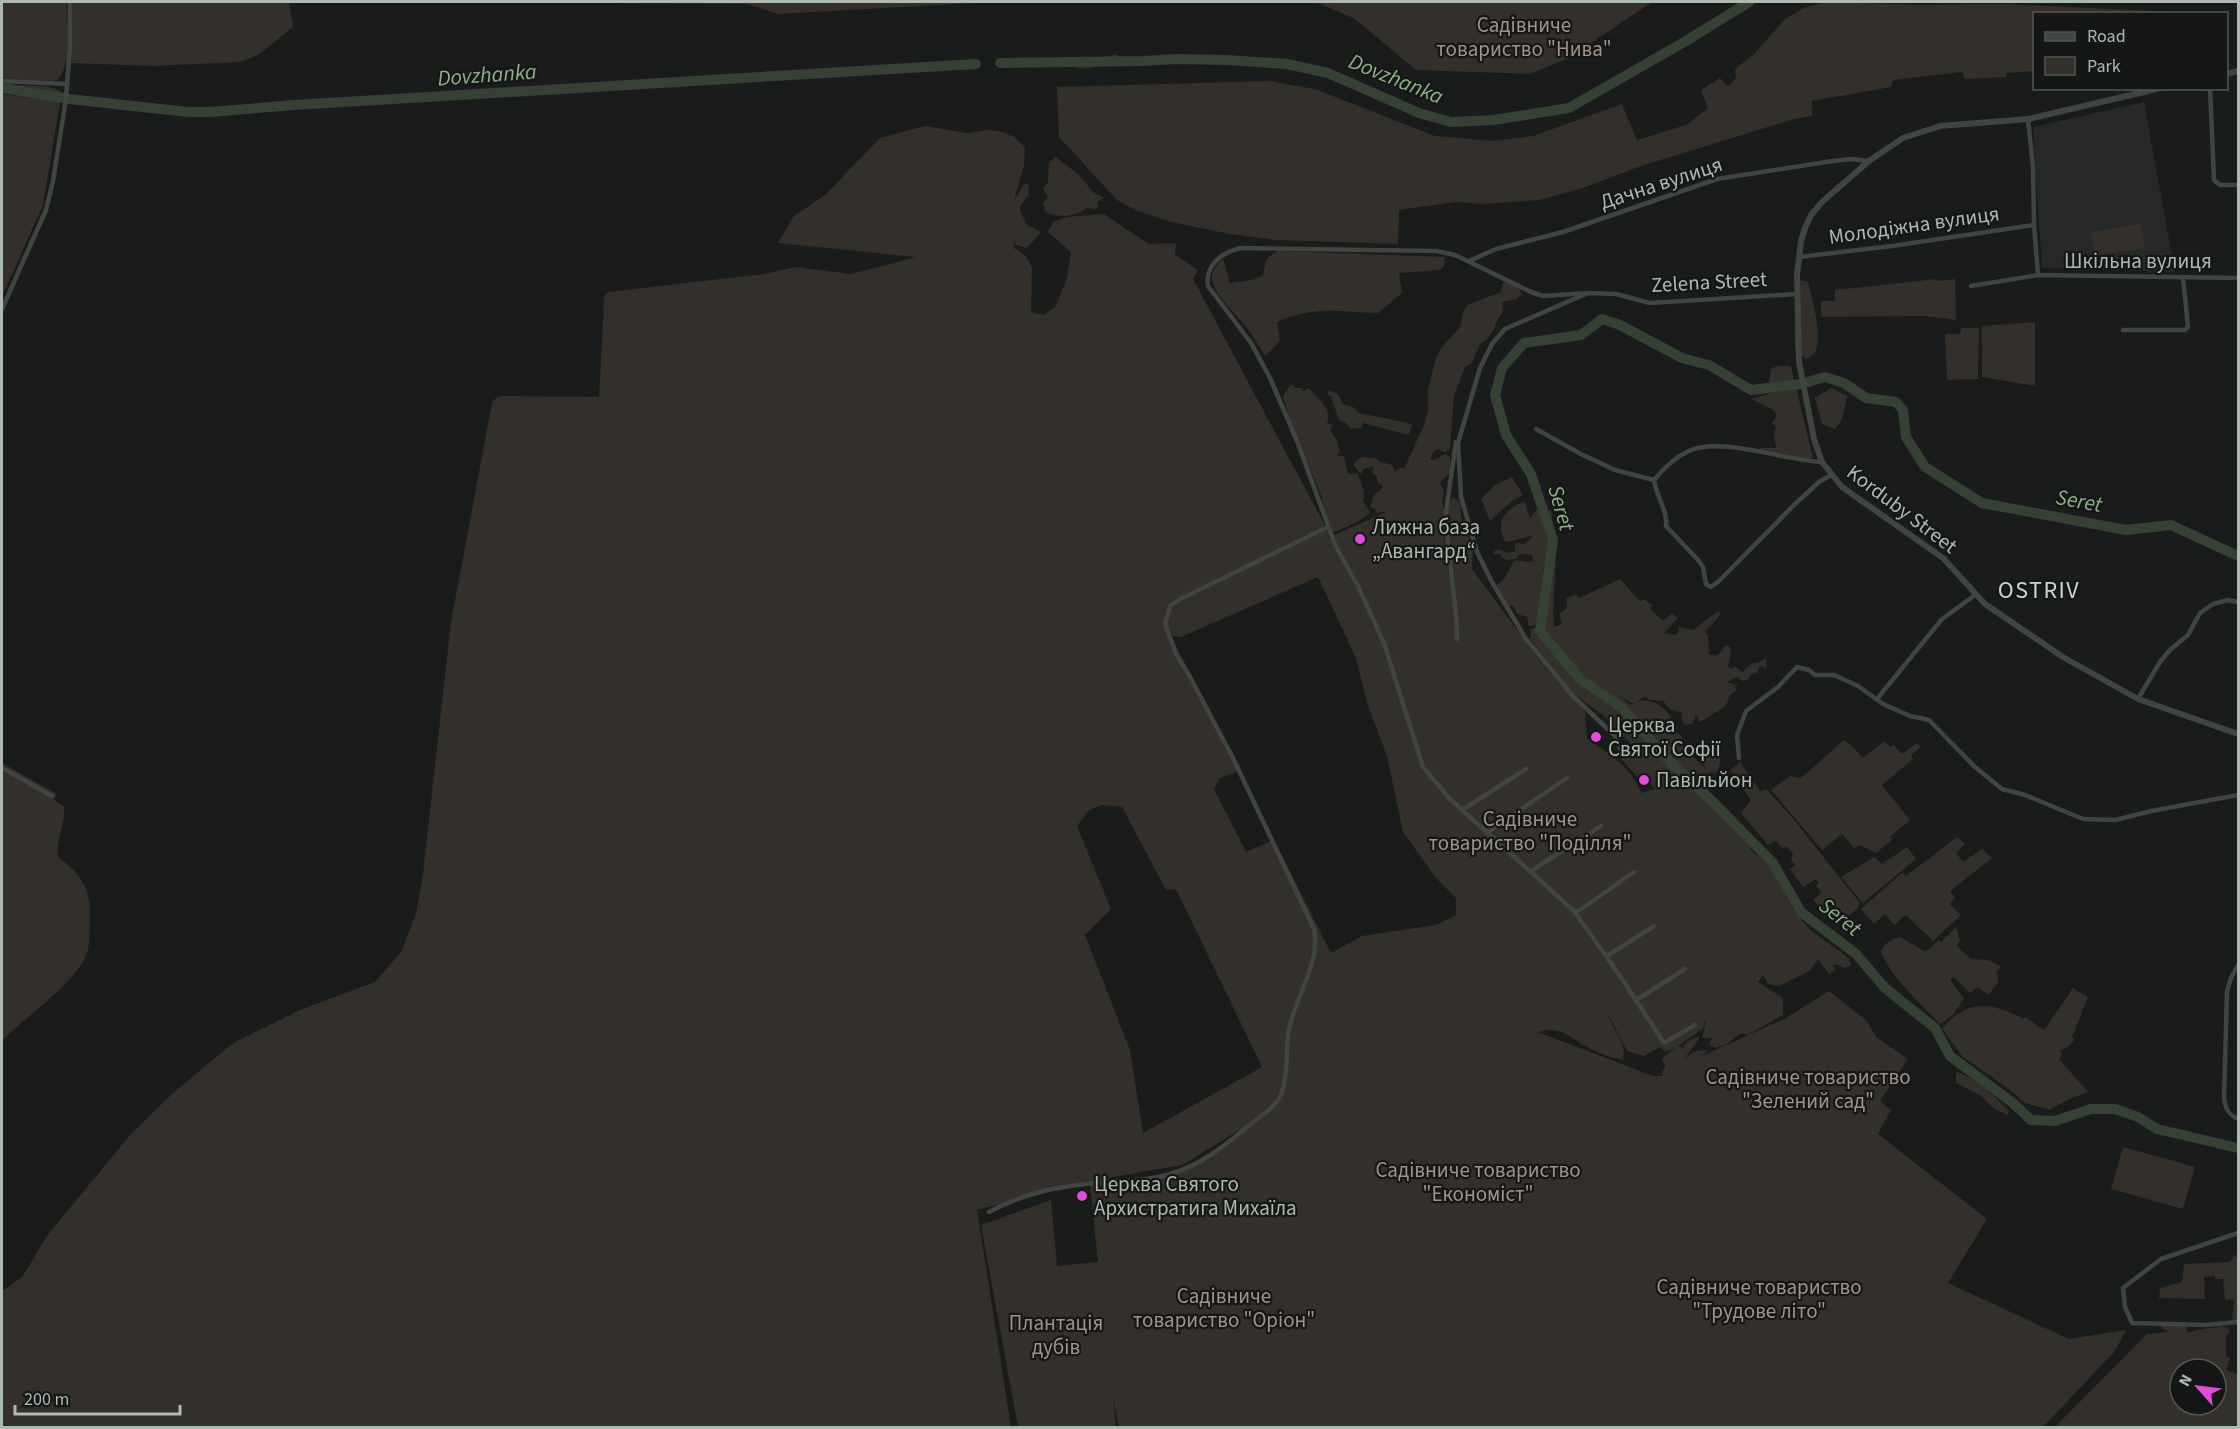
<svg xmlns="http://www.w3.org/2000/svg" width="2240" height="1429" viewBox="0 0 2240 1429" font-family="'Source Sans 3',sans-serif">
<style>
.built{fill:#262927}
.green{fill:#332f2a;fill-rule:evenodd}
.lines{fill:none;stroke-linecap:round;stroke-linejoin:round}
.river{stroke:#354133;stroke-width:10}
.minor{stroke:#404541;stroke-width:4.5}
.tertiary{stroke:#404541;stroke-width:6}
.poi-dot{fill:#e24cd9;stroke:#151716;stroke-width:2}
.labels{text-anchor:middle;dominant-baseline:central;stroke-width:4.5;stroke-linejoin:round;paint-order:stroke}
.park-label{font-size:21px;fill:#a39487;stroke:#151716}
.street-label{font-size:21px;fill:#aebaaf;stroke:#151716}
.poi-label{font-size:21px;fill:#aebaaf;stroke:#151716;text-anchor:start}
.water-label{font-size:22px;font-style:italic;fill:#8eb188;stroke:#151716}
.quarter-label{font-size:24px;letter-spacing:1.5px;fill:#ced6cf;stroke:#151716}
</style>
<rect width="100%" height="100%" fill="#1a1c1b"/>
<polygon class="built" points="2144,102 2175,272 2042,268 2033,127"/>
<g class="green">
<path d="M2,2H66C68,24 72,59 59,79L54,81L2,79Z"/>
<polygon points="72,2 289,2 293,27 258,55 240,62 153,66 71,63"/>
<polygon points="464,2 992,2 778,14 748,4"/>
<polygon points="1316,2 1652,2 1569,58 1530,74 1416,70 1355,19"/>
<polygon points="1828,2 1918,5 2003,4 2195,13 2034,14 2034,71 2007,73 2006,77 1965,79 1962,72 1893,80 1891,87 1812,101 1812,116 1794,119 1641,166 1580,189 1539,200 1481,204 1456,202 1399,210 1398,244 1275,240 1230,234 1171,222 1138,211 1117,200 1059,137 1057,87 1268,81 1315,89 1435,136 1493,141 1533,136 1622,104 1637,140 1686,125 1708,108 1701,90 1720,78 1728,87 1736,78 1735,69 1753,55 1785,19 1806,7"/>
<path d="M1115,54L1124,58L1132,56L1135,59L1133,62H1123L1117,66L1106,61C1096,69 1079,72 1069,63L1077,57L1105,59Z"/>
<path d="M2,83C21,89 43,81 62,92L59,99H55C38,93 19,95 2,92Z"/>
<polygon points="2,94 60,102 43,205 2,296"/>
<path d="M925,126L967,133L989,130L1003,132L1014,137L1025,147L1024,165L1014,201L1024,184H1028L1029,195L1021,205L1020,211L1027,225L1041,232L1027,248L1016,245L1014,239V248L1026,256L1032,268L1031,312L1043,315L1055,307L1067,278L1071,252L1048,232L1053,222L1066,217L1104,214L1149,244L1176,243L1175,255L1198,270L1193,279L1328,531L1322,498L1292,425L1283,397L1290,385H1293L1295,388H1302L1303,391L1309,388C1318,399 1333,408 1327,424H1333L1330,430L1338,443L1340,452L1337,456H1344L1348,474L1357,473C1361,483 1366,490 1363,501L1370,512C1365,519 1338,533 1329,532L1330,537L1388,511L1377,513L1376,510L1370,507L1375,493L1379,492L1383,486L1377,482V477L1372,472L1374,466L1363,469L1361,474L1353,465C1364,453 1362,458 1376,458L1378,461L1392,465L1395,471L1402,467L1404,469L1424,425L1428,410V390L1436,358L1442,347L1461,326L1462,314L1467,305L1501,292L1503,283L1507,281L1518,286L1522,294L1517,299L1502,302L1503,312C1494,323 1494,337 1480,344L1472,363L1465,367L1454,395L1450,448L1445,453L1438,449L1434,451L1430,460L1437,459L1445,454L1450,457L1451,472L1440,482L1444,493L1442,500L1444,511L1442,521L1449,577C1450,554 1437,518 1453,497L1460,503L1462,522L1473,548L1472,569L1540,661L1585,711L1587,739C1610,754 1631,766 1641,793L1655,789L1644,777L1640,780L1621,759L1632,746L1635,748L1603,715L1570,691L1530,639L1531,629L1536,627L1540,637L1549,642L1544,632L1543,614L1552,539L1547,515L1550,510L1552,512C1551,523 1556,533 1556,545C1556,573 1552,599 1554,627L1562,624L1559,614L1567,608L1566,598L1576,594L1579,598L1620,579L1640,601L1644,599L1652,605L1650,609L1663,621L1672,613L1678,618L1664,633L1675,635L1679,632L1678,627L1693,630L1718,611L1721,614L1705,632L1708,636L1709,654C1717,658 1721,653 1724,646H1729L1731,653L1728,666L1731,669L1735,666L1742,672L1753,663H1757L1766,658V668L1759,666L1757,673L1751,674L1748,680L1743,681L1737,677L1727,682L1737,685L1735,687L1737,690L1730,695L1726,706L1700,722L1696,715L1692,724L1685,725L1682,720V713L1670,709L1663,701L1649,700L1645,696L1634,704L1617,695L1631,705C1634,704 1637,702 1640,701C1653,698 1668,709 1672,720L1669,727L1682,737L1683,747L1707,770L1702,763L1706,750H1717L1721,753L1719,768L1715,774L1708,771L1713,776L1710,788L1707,792L1700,791L1691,781L1690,776L1666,759L1678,776L1742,833L1751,850L1774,869L1792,908L1810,930L1849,958L1851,965L1845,968L1835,964L1833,966L1835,970L1829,974L1818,959L1810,971L1779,986L1768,984L1763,975L1758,982L1783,998V1015L1748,1035L1741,1033L1727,1044L1715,1048L1709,1045L1712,1038H1702L1706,1024L1704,1020L1705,1026L1702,1029L1678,1046L1683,1048L1687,1042L1699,1036V1039L1685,1058L1696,1051L1709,1050L1702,1056L1784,1019L1829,991L1867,1021L1876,1037L1908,1059L1880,1101L1891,1110L1878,1134L1987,1219L1948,1283L2069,1339L2126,1330L2115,1351L2043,1427L1119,1428L1113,1398L1116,1427H1018L981,1225L1051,1200L1057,1266L1098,1262L1090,1185L1180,1172L1210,1155L1269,1112L1182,1165L1096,1180L977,1210L1011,1427H2V1288L4,1290L22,1277L49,1233L131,1134L173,1093L233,1043L302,1009L375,982L401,952L416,914L423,874L451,622L492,403L496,398L502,396L599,397L604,303V297L608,292L764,274L796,267L851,274L916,257L778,243L794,216L825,195L880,138ZM1318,577L1356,658L1368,706L1387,756L1403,832L1436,878L1456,898V915L1436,925L1362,936L1331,953L1274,840L1246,852L1214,789L1220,778L1239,771L1171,636L1181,637ZM1551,644L1578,677L1608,702L1615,701L1622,707L1665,756L1641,735L1636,724L1578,683ZM1101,805L1122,807L1166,890L1176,889L1262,1067L1143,1133L1130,1050L1085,935L1111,909L1077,826L1088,811ZM1607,1012L1627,1051L1644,1056L1660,1047L1665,1052L1675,1048L1663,1057L1662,1061L1666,1065L1662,1071L1663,1076H1653L1538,1032C1561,1025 1571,1039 1591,1049C1601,1054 1612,1058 1623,1060C1628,1044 1611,1027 1607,1012Z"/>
<path d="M1056,157L1079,175L1093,192L1104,198L1097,202L1098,207L1095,209L1087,208C1075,217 1058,218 1045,212L1043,203L1048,197L1043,189L1048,182L1049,162Z"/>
<polygon points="2141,224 2145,248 2095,256 2091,232"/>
<path d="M1278,251L1445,257L1444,267L1439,270L1399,273L1402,293L1378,313C1336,312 1317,305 1277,322L1280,341L1265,356C1260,348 1255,340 1250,332C1240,318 1218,299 1213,283C1209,273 1216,265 1223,259L1230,283L1252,280L1263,275C1266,263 1264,258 1278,251Z"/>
<polygon points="1937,279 1938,281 1955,279 1956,320 1924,316 1821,317 1821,301 1835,301 1835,290"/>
<path d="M1801,280L1808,282C1812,297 1824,341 1814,354C1813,355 1808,358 1806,359L1795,349V285Z"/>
<polygon points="2035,322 2035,386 1982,377 1982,326"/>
<polygon points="1961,328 1979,328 1978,379 1947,380 1945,334 1960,334"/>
<polygon points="1777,366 1791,366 1794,382 1783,385 1769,384 1771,369"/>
<polygon points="1796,387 1813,458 1808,459 1762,452 1760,448 1776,448 1774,435 1776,426 1772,423 1777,415 1772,409 1751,399 1789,388"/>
<polygon points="1831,388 1847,396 1842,420 1835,429 1822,424 1815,398"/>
<polygon points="1329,390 1338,394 1343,404 1353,407 1359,413 1408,423 1412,425 1409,435 1363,423 1361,428 1351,429 1346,423 1339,420 1331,397 1327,394"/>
<polygon points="1512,477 1523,495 1513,500 1490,521 1481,499 1495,485"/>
<path d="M1524,501L1530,518L1538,508H1540L1547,520L1550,537L1543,572L1542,598L1537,624L1529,626L1527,617L1517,614L1514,606L1507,605L1497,585L1505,578L1514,560L1529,562L1533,560L1532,555L1520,554L1516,559L1505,560L1500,554H1493V552L1498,549L1507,553L1515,551V543L1525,544L1534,535L1508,542L1504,540C1495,519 1506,510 1524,501Z"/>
<polygon points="1844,740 1855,749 1862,758 1885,741 1890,747 1894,745 1902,754 1917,743 1921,747 1911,755 1913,759 1882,785 1910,820 1890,837 1892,840 1876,853 1860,845 1854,848 1842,834 1822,850 1771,790 1790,776 1801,778"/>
<polygon points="1740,762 1761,792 1766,789 1791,816 1860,903 1857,909 1836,926 1813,900 1821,893 1816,886 1819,883 1816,879 1803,887 1790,869 1795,865 1791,859 1793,854 1787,847 1782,848 1776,841 1768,845 1741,813 1751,800 1730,770"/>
<path d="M2,763L57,794L54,800L64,806C66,825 55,841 58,857C80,873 90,887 90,914C89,927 91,944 86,956C70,988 27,1015 2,1041Z"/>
<polygon points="1957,837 1965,844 1956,853 1963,862 1982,849 1992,858 1950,891 1955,898 1950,904 1961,915 1933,941 1906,915 1894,925 1885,914 1874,924 1861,909 1903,872 1906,876"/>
<polygon points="1907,847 1916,859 1863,903 1841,877 1874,857 1882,864"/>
<path d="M1956,927L1960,941L1957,946L1971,959L1988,960L2001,966L1996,974L1998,975V983L1988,995L1978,987L1970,993L1954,977L1950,980L1964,998L1953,1015L1940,1024C1922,1005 1890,977 1881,951C1886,942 1890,940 1900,937L1926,952L1939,940L1941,942Z"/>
<path d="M2073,988L2088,997L2072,1037L2075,1039L2068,1047L2060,1051L2062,1055L2059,1059L2088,1092L2067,1100L2050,1110L2025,1103L2009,1089L1963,1057L1942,1029C1968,998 1990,1002 2024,1019L2025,1017L2044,1030Z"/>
<path d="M1956,1072C1976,1077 1995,1097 2009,1111L2007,1115L1993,1108L1981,1096L1956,1083Z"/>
<polygon points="2123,1147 2195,1167 2183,1209 2111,1189"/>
<polygon points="2235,1254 2238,1261 2238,1321 2232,1321 2234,1301 2233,1299 2225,1300 2223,1279 2215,1279 2215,1276 2204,1277 2205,1299 2159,1298 2160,1288 2182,1282 2184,1264 2230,1262"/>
<path d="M2186,1325L2187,1332C2194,1332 2196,1330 2202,1329C2210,1327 2211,1330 2221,1326L2229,1329L2230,1333L2226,1335V1356L2230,1358L2226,1370L2238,1374V1427L2054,1428L2147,1334L2169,1332L2162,1328L2161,1326ZM2180,1369H2216V1405H2180Z"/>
</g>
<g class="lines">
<g class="river">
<polyline points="1000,63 1144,61 1175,59 1227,60 1287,64 1328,73 1419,113 1451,122 1494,120 1569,108 1686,41 1749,2"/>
<polyline points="2,88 69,99 188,112 210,112 294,105 976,64"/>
<polyline points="2238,556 2171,525 2126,530 1982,503 1925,467 1906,437 1903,410 1896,402 1866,398 1844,383 1825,377 1801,384 1751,390 1709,365 1682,358 1620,325 1602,319 1581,335 1524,343 1502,368 1495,395 1506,435 1531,474 1553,540 1540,631 1580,679 1622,708 1670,762 1715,804 1773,863 1801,912 1856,954 1885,988 1935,1028 1950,1056 2013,1103 2031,1120 2055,1121 2091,1109 2115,1109 2138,1117 2157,1129 2238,1148"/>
</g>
<g class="minor">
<polyline points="2,81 67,84"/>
<polyline points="2210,88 2214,180 2220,185 2238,185"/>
<polyline points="2028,119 2033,167 2034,225 2038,275"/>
<polyline points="1799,257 1892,246 2034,225"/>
<polyline points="1469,261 1496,249 1563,232 1717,179 1833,161 1851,159 1868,161"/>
<polyline points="1971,286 2038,275 2238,278"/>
<path d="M1588,293L1543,296L1531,292L1455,255L1436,251L1240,248C1221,253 1205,265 1208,286L1251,343L1270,378L1297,441L1336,547L1358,586L1384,643L1423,767L1450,799L1574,911L1618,973L1664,1043L1695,1025"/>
<polyline points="2,309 46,210 53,181 66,99 70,45 70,2"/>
<polyline points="2123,330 2185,330 2188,327 2183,277"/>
<polyline points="1536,429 1581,454 1615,470 1654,480"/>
<polyline points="1456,442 1445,519 1456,614 1457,639"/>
<path d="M1822,462C1786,461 1721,436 1689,451C1675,457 1664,468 1654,480C1656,496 1668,511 1666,526L1699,561L1703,567L1706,584L1711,587L1718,582L1794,505L1819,482L1831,475"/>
<polyline points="1877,699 1942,619 1975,595"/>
<polyline points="2138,699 2160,662 2170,650 2188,635 2200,613 2213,604 2228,600 2238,602"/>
<polyline points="1620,749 1616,737 1573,696 1526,639 1492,582 1477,552 1461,497 1458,443 1480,368 1492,344 1505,329 1588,293 1616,294 1650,303 1797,294"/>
<polyline points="1739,758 1737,735 1746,711 1778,687 1797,667 1809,670 1815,675 1834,675 1858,686 1883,704 1910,716 1929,720 1975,767 2002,789 2025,795 2083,819 2116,820 2151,811 2238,795"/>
<polyline points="2,768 52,796"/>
<polyline points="1462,810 1526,769"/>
<polyline points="1488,832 1567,778"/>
<polyline points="1531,871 1601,826"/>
<polyline points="1574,911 1580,910 1634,872"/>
<polyline points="1607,956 1654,926"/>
<path d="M2238,965L2231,978L2227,991L2224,1098C2225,1109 2229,1115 2238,1119"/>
<polyline points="1636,1000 1685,969"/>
<path d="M989,1212C1025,1192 1062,1186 1103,1182C1125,1180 1149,1181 1170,1174C1201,1165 1223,1147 1247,1127C1259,1117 1277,1107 1282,1092C1289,1072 1285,1049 1289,1029C1296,995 1321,963 1314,929L1233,758L1189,675L1176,654L1165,624L1170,606L1180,599L1328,527"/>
<polyline points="2238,1233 2161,1259 2123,1288 2125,1307 2132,1323 2205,1325 2238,1322"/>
</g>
<g class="tertiary">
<polyline points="2226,74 2238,71"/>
<polyline points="2161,88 2028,119 1940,126 1903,138 1869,161 1823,201 1811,215 1805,228 1801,241 1797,275 1799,362 1814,439 1822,462 1842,487 1943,558 1985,604 2063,657 2138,699 2238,734"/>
</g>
</g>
<g class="poi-dot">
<circle cx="1360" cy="539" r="6"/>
<circle cx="1596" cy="737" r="6"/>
<circle cx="1644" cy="780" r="6"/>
<circle cx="1082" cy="1196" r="6"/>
</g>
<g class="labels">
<g class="park-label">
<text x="1524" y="25">Садівниче<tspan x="1524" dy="24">товариство "Нива"</tspan></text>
<text x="1530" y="819">Садівниче<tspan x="1530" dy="24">товариство "Поділля"</tspan></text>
<text x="1808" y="1077">Садівниче товариство<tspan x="1808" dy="24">"Зелений сад"</tspan></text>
<text x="1478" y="1170">Садівниче товариство<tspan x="1478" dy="24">"Економіст"</tspan></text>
<text x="1759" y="1287">Садівниче товариство<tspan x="1759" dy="24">"Трудове літо"</tspan></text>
<text x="1224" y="1296">Садівниче<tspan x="1224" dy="24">товариство "Оріон"</tspan></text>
<text x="1056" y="1323">Плантація<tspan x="1056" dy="24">дубів</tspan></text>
</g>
<g class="street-label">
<text transform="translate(1661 183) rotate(-18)">Дачна вулиця</text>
<text transform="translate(1914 225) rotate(-8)">Молодіжна вулиця</text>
<text x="2138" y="261">Шкільна вулиця</text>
<text transform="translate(1709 282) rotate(-3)">Zelena Street</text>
<text transform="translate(1902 509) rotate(37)">Korduby Street</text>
</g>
<g class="poi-label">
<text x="1372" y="527">Лижна база<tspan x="1372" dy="24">„Авангард“</tspan></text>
<text x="1608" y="725">Церква<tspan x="1608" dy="24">Святої Софії</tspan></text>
<text x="1656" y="780">Павільйон</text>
<text x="1094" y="1184">Церква Святого<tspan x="1094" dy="24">Архистратига Михаїла</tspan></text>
</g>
<g class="water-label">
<text transform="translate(487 75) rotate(-4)">Dovzhanka</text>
<text transform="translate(1396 79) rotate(22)">Dovzhanka</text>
<text transform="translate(2079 501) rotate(10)">Seret</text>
<text transform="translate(1561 508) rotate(74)">Seret</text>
<text transform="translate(1840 917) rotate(38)">Seret</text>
</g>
<g class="quarter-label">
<text x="2039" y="590">OSTRIV</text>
</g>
</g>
<rect width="2240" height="1429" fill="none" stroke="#aebaaf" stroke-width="6"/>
<rect x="2033" y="12" width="195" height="78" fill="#151716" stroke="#525853" stroke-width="1.5"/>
<rect x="2045" y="32" width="30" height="9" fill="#404541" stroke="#525853" stroke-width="1.5"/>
<text x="2087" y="42" font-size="18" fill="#aebaaf">Road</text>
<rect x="2045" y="57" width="30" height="18" fill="#332f2a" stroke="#525853" stroke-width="1.5"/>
<text x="2087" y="72" font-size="18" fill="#aebaaf">Park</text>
<g transform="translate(2198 1387) rotate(298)"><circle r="28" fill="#151716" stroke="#525853" stroke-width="1.5"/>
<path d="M0-4.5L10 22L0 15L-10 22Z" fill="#e24cd9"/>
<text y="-9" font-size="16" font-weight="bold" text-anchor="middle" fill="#aebaaf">N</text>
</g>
<path d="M15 1405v9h165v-9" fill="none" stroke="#aebaaf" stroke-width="3"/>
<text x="24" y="1405" font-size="18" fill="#aebaaf" stroke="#151716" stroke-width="4.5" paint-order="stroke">200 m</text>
</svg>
